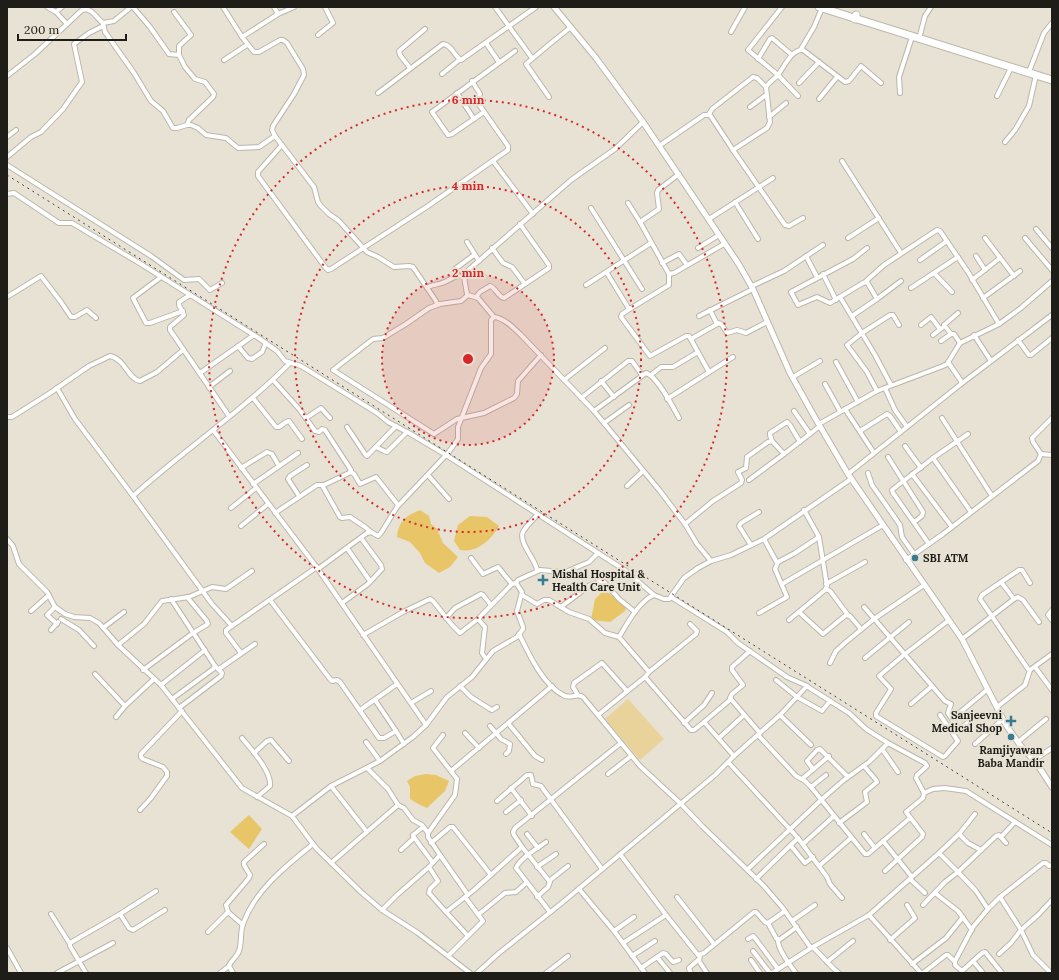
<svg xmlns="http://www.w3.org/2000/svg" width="1059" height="980" viewBox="0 0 1059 980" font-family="Lora,serif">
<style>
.green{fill:#e9d39b}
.water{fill:#e8c567}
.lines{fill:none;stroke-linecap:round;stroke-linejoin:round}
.minor-casing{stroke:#bbb6aa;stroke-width:6}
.tertiary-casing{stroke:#bbb6aa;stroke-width:7}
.primary-casing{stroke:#bbb6aa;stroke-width:9}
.trunk-casing{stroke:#bbb6aa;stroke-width:9}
.minor{stroke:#fff;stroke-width:4}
.tertiary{stroke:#fff;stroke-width:5}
.primary{stroke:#fff;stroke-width:7}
.trunk{stroke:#fff;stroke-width:7}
.rail{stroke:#45423c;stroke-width:1;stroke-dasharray:2 4;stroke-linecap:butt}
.ring{fill:none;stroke:#d62828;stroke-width:2;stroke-dasharray:2 4}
.poi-dot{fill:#3b7b8f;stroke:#e8e2d5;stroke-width:1.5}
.labels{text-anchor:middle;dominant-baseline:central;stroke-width:4;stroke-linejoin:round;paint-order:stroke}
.poi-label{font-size:11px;font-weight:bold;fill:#1f1d18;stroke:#e8e2d5;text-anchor:start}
.centre{fill:#d62828;stroke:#e8e2d5;stroke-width:2}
.ring-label{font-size:12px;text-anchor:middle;font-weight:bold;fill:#d62828;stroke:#e8e2d5;stroke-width:4;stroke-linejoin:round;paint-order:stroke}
</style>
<rect width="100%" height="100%" fill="#e8e2d5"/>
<polygon class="green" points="628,699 664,739 640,760 605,719"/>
<g class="water">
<path d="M420,510L429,516L431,524L437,529L443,543L458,557L450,567L439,573L425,563L420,553L410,542L397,537C399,520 406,516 420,510Z"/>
<path d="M470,516L487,517L499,526C491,540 477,553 460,550L454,541L458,525Z"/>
<polygon points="604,590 617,599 626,608 625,611 610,622 591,620 595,599"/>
<polygon points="426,774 436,775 449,781 445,791 427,808 420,805 410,799 410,787 407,781 415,776"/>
<polygon points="249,815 262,829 249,849 230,832"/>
</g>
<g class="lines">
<g class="minor-casing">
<g id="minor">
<polyline points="47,7 56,12 67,24"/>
<polyline points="133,7 150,27 169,54 179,55"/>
<polyline points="223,7 242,37 254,52 259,52 280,40 283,40 287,43 303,69 304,75 294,94 273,126 272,130 275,136 314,187 318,202 321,206 329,214 339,221 367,252 378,257 394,267 409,266 413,267 436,301 437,305"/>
<polyline points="274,7 278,14"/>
<polyline points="495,7 532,58"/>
<polyline points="782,7 748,50 778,75 798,96"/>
<polyline points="56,12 62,7"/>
<polyline points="174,12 191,35 179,46 179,55 185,67 195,79 205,82 214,94 213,97 189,120 187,125"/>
<polyline points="103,23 105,32 134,73 151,101 163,111 173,128 177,128 187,125 191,125 198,128 206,135 226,138 238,148 259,147 275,136"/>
<polyline points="731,32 745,7"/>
<polyline points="318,35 333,23 325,7"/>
<polyline points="920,35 925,16 931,7"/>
<polyline points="242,37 278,14 294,7"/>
<polyline points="486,43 499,62"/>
<polyline points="801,49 814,27 822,8"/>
<polyline points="758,59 770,39 772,38 792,55"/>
<polyline points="224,60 247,45"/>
<polyline points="410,68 400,55 399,51 425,29"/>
<polyline points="1030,69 1044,33 1052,23"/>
<polyline points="442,74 459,60"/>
<path d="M7,76L35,54L82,10C92,7 96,18 103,23L114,21L131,7"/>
<polyline points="799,83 819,62"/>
<path d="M378,93L443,44C452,45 454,56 461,60L536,7"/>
<polyline points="457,93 474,119"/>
<polyline points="900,93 899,77 912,37"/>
<polyline points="997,96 1011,68"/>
<polyline points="549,97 526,64 551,43 571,27"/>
<polyline points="819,99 837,77"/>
<polyline points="750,107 766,95"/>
<polyline points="484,112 452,134 448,135 432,112 515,51"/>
<polyline points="709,114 712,109 753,77 757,78 766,87"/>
<polyline points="769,117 786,103"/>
<polyline points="7,137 16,130"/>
<polyline points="1005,142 1015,130 1029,106 1036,75"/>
<polyline points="281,146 258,172 258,176 325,267 328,270 331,269 428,206 508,150 508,146 478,103 477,99 480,94 472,81"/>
<polyline points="659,146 704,115 710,115 733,150 785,225 789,226 803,218"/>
<path d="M733,150L767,128L770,122L766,87C769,82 773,80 777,76C784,68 791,49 803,50L845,82L849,81L861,66L881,83"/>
<polyline points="7,157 31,137 41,132 63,109 82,82 74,44 89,33 103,26"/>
<polyline points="493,161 533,214"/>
<polyline points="842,161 901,253"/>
<polyline points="7,165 151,256 184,280 199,279 210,290 222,283"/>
<polyline points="7,194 14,193 59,223 72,223 141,264 257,337 277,351 285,361 301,366 377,413 388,422 409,433 446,455 626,571 654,595"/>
<polyline points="735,202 758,239"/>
<polyline points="628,203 640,222 669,274 674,273 724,244"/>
<polyline points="591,208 642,289"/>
<polyline points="709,219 773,178"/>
<polyline points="640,222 659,209 657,193 658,190 679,174"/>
<polyline points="1036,229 1052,248"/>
<polyline points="848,238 879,218"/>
<polyline points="985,238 1014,276"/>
<polyline points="1025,238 1052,270"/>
<polyline points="467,242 479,261"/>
<polyline points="492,248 503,263 512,267 525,284"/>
<polyline points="698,248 719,235"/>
<polyline points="806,256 817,277"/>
<polyline points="976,256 985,270"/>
<polyline points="920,260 947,241"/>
<polyline points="662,263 679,254 687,265"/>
<polyline points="607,273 629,309"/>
<polyline points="934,273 952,292"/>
<polyline points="669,274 669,285 628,310 622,314 621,317 650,356 686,336 689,336 709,372"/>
<polyline points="823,274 836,300"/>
<polyline points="458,275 455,269 474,255"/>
<polyline points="161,277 133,298 145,321 146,323 150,323 183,311"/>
<polyline points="972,280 1000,258"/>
<polyline points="865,282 884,265 937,230 940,231 968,272 999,324"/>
<polyline points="586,285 651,243"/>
<polyline points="752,286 784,271 823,245"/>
<path d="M427,288C432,284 437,285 442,283C450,281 455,274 464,275"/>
<polyline points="911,288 958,257"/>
<polyline points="190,295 179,302 179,305 184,315 170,327 170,330 229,416"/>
<polyline points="468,295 461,301 440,304 429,308 406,324 383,338 373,339 333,370 434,434 457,419 484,413 514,398 517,394 518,381 541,355"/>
<polyline points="7,297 41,276 61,302 71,317 75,317 87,310 96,318"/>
<path d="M476,297L480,292L490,286C496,288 498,297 504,298L549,268V265L520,224"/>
<polyline points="840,297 875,355 891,385"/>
<polyline points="983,298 1020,271"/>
<polyline points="877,299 901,281"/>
<polyline points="710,310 717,324"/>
<polyline points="699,316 753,289"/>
<polyline points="852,316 877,299 867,282 863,283 830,303 817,297 798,305 791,292 853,259 867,248"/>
<polyline points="494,317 478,298 468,295 467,294 464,277 465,273 571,180 615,149 643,122"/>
<polyline points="921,325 931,317 940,329"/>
<polyline points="951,334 944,325 958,313"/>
<polyline points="933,335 942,328"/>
<polyline points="974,335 991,361"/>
<polyline points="691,339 719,323 722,325 727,333 737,330 746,333 767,322"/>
<polyline points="1018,340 1029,355 1031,355 1052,338"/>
<polyline points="941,341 951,334 954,334 960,343"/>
<polyline points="238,346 248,358 252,359 262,352 266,343"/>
<polyline points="836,362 858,402"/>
<polyline points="200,373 254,335"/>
<polyline points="651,375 661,367 673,367 698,352"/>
<polyline points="793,377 820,361"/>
<polyline points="273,380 300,410 315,431 319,432 322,429 325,430 351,470 349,473 324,485 317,485 275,513"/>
<polyline points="564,380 605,348"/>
<polyline points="601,381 614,397"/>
<polyline points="825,384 840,411"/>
<polyline points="961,384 1052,315"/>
<polyline points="209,387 230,371"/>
<polyline points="57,388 75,419 133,496"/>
<polyline points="885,388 895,410 907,427"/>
<polyline points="877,391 867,372 847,345 862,333 890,315 893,315 899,325"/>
<polyline points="253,398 276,427 279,427 286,422 289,421 302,439"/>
<polyline points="581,398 628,361 632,361 642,375"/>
<polyline points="667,399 733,357"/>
<polyline points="845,409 874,453"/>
<path d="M594,411L646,373C657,376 673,407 679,418"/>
<polyline points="794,411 810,434"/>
<path d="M7,417H12L50,393L89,366L110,356C125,359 128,379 140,381L157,372L183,350"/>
<polyline points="306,418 321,408 330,418"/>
<polyline points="942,418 992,496"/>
<polyline points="604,423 629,405"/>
<polyline points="819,424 877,391 943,366 947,364 960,343 999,324 1021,308 1052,281"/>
<polyline points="347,427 365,454 367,456 396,426"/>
<polyline points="213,430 318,569"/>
<polyline points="860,431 887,414 890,416 901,432"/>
<polyline points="772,441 770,435 770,433 787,422 790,425 800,442"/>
<polyline points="905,446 921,468"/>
<polyline points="376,447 384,451 387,452 407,432"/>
<polyline points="1041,454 1052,455"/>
<polyline points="888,457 923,512 922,516 914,522"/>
<polyline points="933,458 971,512"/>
<polyline points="241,468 267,452 272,454 279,466"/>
<polyline points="351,472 354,474 360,484 376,477 398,505"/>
<polyline points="868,473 872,485 900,525 902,537 914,554"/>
<polyline points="848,474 961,384 961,381 948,362"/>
<polyline points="912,474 952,527"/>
<polyline points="428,475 449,499"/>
<polyline points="749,480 784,454"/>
<polyline points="253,484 298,453"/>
<polyline points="322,485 340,517 342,518 350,517 365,527 371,532"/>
<polyline points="627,486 643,471"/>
<polyline points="299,496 288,479 290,476 307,465"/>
<polyline points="231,508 256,488"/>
<polyline points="685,524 713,501 741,483 742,480 738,472 746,468 747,457 768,442 772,441 784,454 820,426"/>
<polyline points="241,526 268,504"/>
<polyline points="7,539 13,546 19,564 47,592 55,607 65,614 74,617 90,618 99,623 118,645 161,685 242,788 292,816 316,848 361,892 382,910 418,933 470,973"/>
<polyline points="764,539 776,561 778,562 795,553 819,537"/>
<polyline points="929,544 893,493 892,490 933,458 968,434"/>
<polyline points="751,545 739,526 741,523 759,512"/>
<polyline points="347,548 370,581"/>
<polyline points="471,558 483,574 498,567 512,584"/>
<polyline points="906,560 943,534 1038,461 1041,454 1033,442 1032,438 1052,418"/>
<path d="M537,570C536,560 518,542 523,532C526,526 533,520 537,515"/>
<polyline points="1001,582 1014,599"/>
<polyline points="1030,583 1022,570 1019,570 982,595 980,599 1028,669 1030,670 1052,654"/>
<polyline points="782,584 883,525"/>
<polyline points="826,584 865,562"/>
<polyline points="826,589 830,591 848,615"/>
<polyline points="522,595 537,604 544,600 549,600 569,612 589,619 605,633 619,637"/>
<polyline points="671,597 727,632 738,643 787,677 805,685 849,713 866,729 888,743 925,763 927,766 917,775 916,778 924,793 933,789 945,788 966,791 1052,845"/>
<polyline points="171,599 215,666 213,669 172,699"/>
<polyline points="270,600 330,679 332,681 337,680 340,682 379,738 384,738 396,731 404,744"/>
<polyline points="342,603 368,584 382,569 381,565 361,538"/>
<polyline points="55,607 47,615 57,624"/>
<polyline points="561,607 590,585 602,581 605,583 619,599 635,612"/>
<polyline points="864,607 945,701 951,704 948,713 957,727 961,728 971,720"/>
<polyline points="1052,610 1048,615 1052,620"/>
<polyline points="31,611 49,595"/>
<polyline points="799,612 823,634 846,615 850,616 861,629"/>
<polyline points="759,613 787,597 775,569 778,562"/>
<polyline points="446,618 455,608 481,594 483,595 491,605"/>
<polyline points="61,619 79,630 94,646"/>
<polyline points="478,619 485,627 482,653 486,659"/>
<polyline points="789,620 825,590 827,586 819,537 804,510"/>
<path d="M232,626L212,604L133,496C184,450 241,412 290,363"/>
<polyline points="103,628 124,612"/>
<polyline points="51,630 58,622"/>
<path d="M519,634C529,654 542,684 563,695C570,700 577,692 583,697L640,766L681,804L702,826L763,885L782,907L811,948"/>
<polyline points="363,635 403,612 430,599 433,601 452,625 460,633 478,619 512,584 516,583"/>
<polyline points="962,639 1014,599 1018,597 1023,600 1039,622"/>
<polyline points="118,645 144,624 162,601 189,597 212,587 226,589 252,571"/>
<polyline points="750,651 732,667 732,670 743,685 732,694 730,698 760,733"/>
<polyline points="241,653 226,633 226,630 317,567"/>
<polyline points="865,658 909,622"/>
<polyline points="830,663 836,651 846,642 874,619 924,585"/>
<polyline points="1035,667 1052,690"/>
<polyline points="219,669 255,644"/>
<polyline points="143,670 193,633 208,624 207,621 187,597"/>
<polyline points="649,672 696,634 697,631 690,624"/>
<polyline points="95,674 125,706"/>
<polyline points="645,677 691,730 694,730 704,722 734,756"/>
<polyline points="776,680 797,697 822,711 830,701"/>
<polyline points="161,685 205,650"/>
<polyline points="460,686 471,697 490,709 492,710 497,707"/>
<polyline points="578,695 573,687 574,683 602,663 627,691"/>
<polyline points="375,700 396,731"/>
<polyline points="411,703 431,691"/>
<polyline points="911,704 932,686"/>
<polyline points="997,707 1025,685 1030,670"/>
<polyline points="179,708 221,676 222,673 215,666"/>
<polyline points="360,710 397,684"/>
<path d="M598,715L645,677L649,672L619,637C627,624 639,601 654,595L664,599H669L684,578L698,568L711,561L731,555L764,539L851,479"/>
<polyline points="780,715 811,745"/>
<polyline points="940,715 958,741 945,756 943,757 876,716 876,713 891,689 879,676 905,654 949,620"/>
<polyline points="116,717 125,706 154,679"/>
<polyline points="952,719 988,689"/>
<polyline points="704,722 731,699"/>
<polyline points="508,723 535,756 542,760"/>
<polyline points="684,723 704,705 712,693"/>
<path d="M426,725L318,569L367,533L371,532L378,536L381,533L397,507L448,453L458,439V427L481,368L491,354V320L494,317C504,318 514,328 521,335L594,411L660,491L685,524L697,544L711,561"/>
<polyline points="490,726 501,739 510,744 509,751 506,754"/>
<polyline points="465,733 479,748"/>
<polyline points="443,735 433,748 457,779 455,795 428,833 428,837 440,855 429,867 438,881 430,889 429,893 446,912"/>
<polyline points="758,735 796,776 805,781 811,787 865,854 868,854 910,818"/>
<path d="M242,738C251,749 272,772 270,786L257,797"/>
<polyline points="719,738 744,715"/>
<polyline points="366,742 380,761"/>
<polyline points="1018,742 1046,719"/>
<polyline points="975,744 1003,719"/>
<polyline points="882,749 898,772"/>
<polyline points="254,753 267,741 271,740 289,761"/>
<polyline points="1034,760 1052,748"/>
<polyline points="728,762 798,838 827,877 830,884 842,898"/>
<polyline points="813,769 807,761 817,750 820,749 848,777"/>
<polyline points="451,771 552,686"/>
<polyline points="608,774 631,756"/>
<polyline points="802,779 829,756"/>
<polyline points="331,786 367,832"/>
<polyline points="811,787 826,775"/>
<polyline points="511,788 532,816"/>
<polyline points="497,801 527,775 531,775 533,784 541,786 602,869"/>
<polyline points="398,805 404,808 413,820 422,825 428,833"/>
<polyline points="140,810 151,798 167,776 167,772 163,767 143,759 141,757 141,754 182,711"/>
<polyline points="506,812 521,800"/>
<polyline points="292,816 331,786 380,761 413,737 426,725 447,697 472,677 493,651 517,637 523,629 523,627 517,611 522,592 516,583 518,580 540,570 562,572 568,571 589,562 598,553"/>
<polyline points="839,823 867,802 865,792 877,782 876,780 864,766"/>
<polyline points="423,827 413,835 413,836 433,863"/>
<polyline points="527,834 538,848"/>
<polyline points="864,834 875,848"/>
<polyline points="959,834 975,814"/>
<polyline points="1001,837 1015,822"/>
<polyline points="883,841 912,877"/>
<path d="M546,842C538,848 520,858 516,868L550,912"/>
<polyline points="431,843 450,827 453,827 491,875"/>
<polyline points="803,844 834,816"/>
<polyline points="791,846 805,863 813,857"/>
<polyline points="522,847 550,882 548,887 537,897"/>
<polyline points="401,850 414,838"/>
<polyline points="620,854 666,915 698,955 704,953 754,912 756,912 765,922 768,923 785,911"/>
<polyline points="440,855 468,895"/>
<polyline points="331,863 398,805 388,789 367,768"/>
<polyline points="819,866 851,838"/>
<polyline points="537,867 556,854"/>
<polyline points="748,869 821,800 844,780 869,762 888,743"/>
<polyline points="885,871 922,837 923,834 906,812 923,798 924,793"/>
<polyline points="756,879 798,838"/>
<polyline points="910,879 925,893"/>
<polyline points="549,881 568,866"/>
<polyline points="579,889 614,931 645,973"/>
<polyline points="935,893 958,911 972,930"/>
<polyline points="465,897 483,921 468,936"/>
<polyline points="677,897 714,944"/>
<polyline points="1000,897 1021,930 1033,955 1050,972"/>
<polyline points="923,905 945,882 958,872 939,853 959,834 968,843 981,850"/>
<polyline points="988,909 976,891 958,872 996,836 999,835 1006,843"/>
<polyline points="382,910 397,895 429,867"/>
<polyline points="51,914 70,944"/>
<polyline points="120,914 129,928 133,930 165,910"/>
<polyline points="479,914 505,893 516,892 526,883"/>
<polyline points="869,915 939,853"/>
<polyline points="792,921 815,905"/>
<polyline points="768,923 776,938 779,940 797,927"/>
<polyline points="243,925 228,912 226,905 249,878 250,875 244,865 244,862 264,844"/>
<polyline points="614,931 634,917"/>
<polyline points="208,932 228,912"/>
<polyline points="748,939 753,936 755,938 778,969"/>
<path d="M778,939C777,949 790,965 796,973"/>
<polyline points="890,940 915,918 907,905"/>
<polyline points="623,943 666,915"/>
<polyline points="813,947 834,969 839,973"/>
<polyline points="7,948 21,973"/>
<polyline points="753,951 770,973"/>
<polyline points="999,954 1011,943 1021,930 1038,915 1052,900"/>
<polyline points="700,955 699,961 707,973"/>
<polyline points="448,956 468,936 446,912 474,890 522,847 514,835 513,832 515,828 621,743"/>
<polyline points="632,956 655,941"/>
<polyline points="657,957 670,973"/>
<polyline points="751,960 760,973"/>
<polyline points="973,961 983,973"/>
<polyline points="827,962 853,941"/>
<polyline points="912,964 946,938 963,917"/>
<polyline points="641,968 663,953 666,954 673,962 679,960"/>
<polyline points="57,973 113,943"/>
<polyline points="86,973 70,946 70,943 120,914 156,891"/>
<polyline points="220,973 229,966"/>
<path d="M233,973L229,966C231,960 237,957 239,951C242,942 240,932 243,924C255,890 286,866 313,844"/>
<polyline points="477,973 499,953 563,902 715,775 734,756 780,715 807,686"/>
<polyline points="546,973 568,956"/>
<polyline points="691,973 689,969 689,968 698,960"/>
<polyline points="772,973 811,948 869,915 921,973"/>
<polyline points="923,973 946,955 948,955 955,962"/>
<polyline points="1002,973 985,952 982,953 962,971 955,965 955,961 973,927 988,909 1000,897 1043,863 1046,863 1049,866 1052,865"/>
</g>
</g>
<g class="tertiary-casing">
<polyline id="tertiary" points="554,7 596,58 643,122 738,263 753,289 790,373 814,416 848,474 962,639 1006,725 1020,745 1037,764 1052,787"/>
</g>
<g class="primary-casing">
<polyline id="primary" points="819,7 1052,80"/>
</g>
<g class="trunk-casing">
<polyline id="trunk" points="855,19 856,15"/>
</g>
<use href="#minor" class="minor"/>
<use href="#tertiary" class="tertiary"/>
<use href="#primary" class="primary"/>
<use href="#trunk" class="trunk"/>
<polyline class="rail" points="7,175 1052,833"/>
</g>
<circle cx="468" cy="359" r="86" fill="#d62828" fill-opacity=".12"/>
<g class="ring">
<circle cx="468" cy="359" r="86"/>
<circle cx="468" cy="359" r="173"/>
<circle cx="468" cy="359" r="259"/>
</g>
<g class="poi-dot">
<circle cx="915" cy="558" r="4"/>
<path d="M541 574h4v4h4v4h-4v4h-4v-4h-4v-4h4z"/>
<path d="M1009 715h4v4h4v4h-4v4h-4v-4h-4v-4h4z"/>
<circle cx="1011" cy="737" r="4"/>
</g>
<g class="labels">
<g class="poi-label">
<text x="923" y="558">SBI ATM</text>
<text x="552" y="574">Mishal Hospital &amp;<tspan x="552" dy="13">Health Care Unit</tspan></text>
<text x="1002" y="715" text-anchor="end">Sanjeevni<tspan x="1002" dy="13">Medical Shop</tspan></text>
<text x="1011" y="750" text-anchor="middle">Ramjiyawan<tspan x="1011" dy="13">Baba Mandir</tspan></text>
</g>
</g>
<circle cx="468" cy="359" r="6" class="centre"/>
<g class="ring-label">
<text x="468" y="104">6 min</text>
<text x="468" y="190">4 min</text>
<text x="468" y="277">2 min</text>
</g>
<rect width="1059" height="980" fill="none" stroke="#1f1d18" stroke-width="16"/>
<path d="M18 34v6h108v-6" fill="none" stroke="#1f1d18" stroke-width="2"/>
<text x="24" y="34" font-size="12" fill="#1f1d18" stroke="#e8e2d5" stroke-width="3" paint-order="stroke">200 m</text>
</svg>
